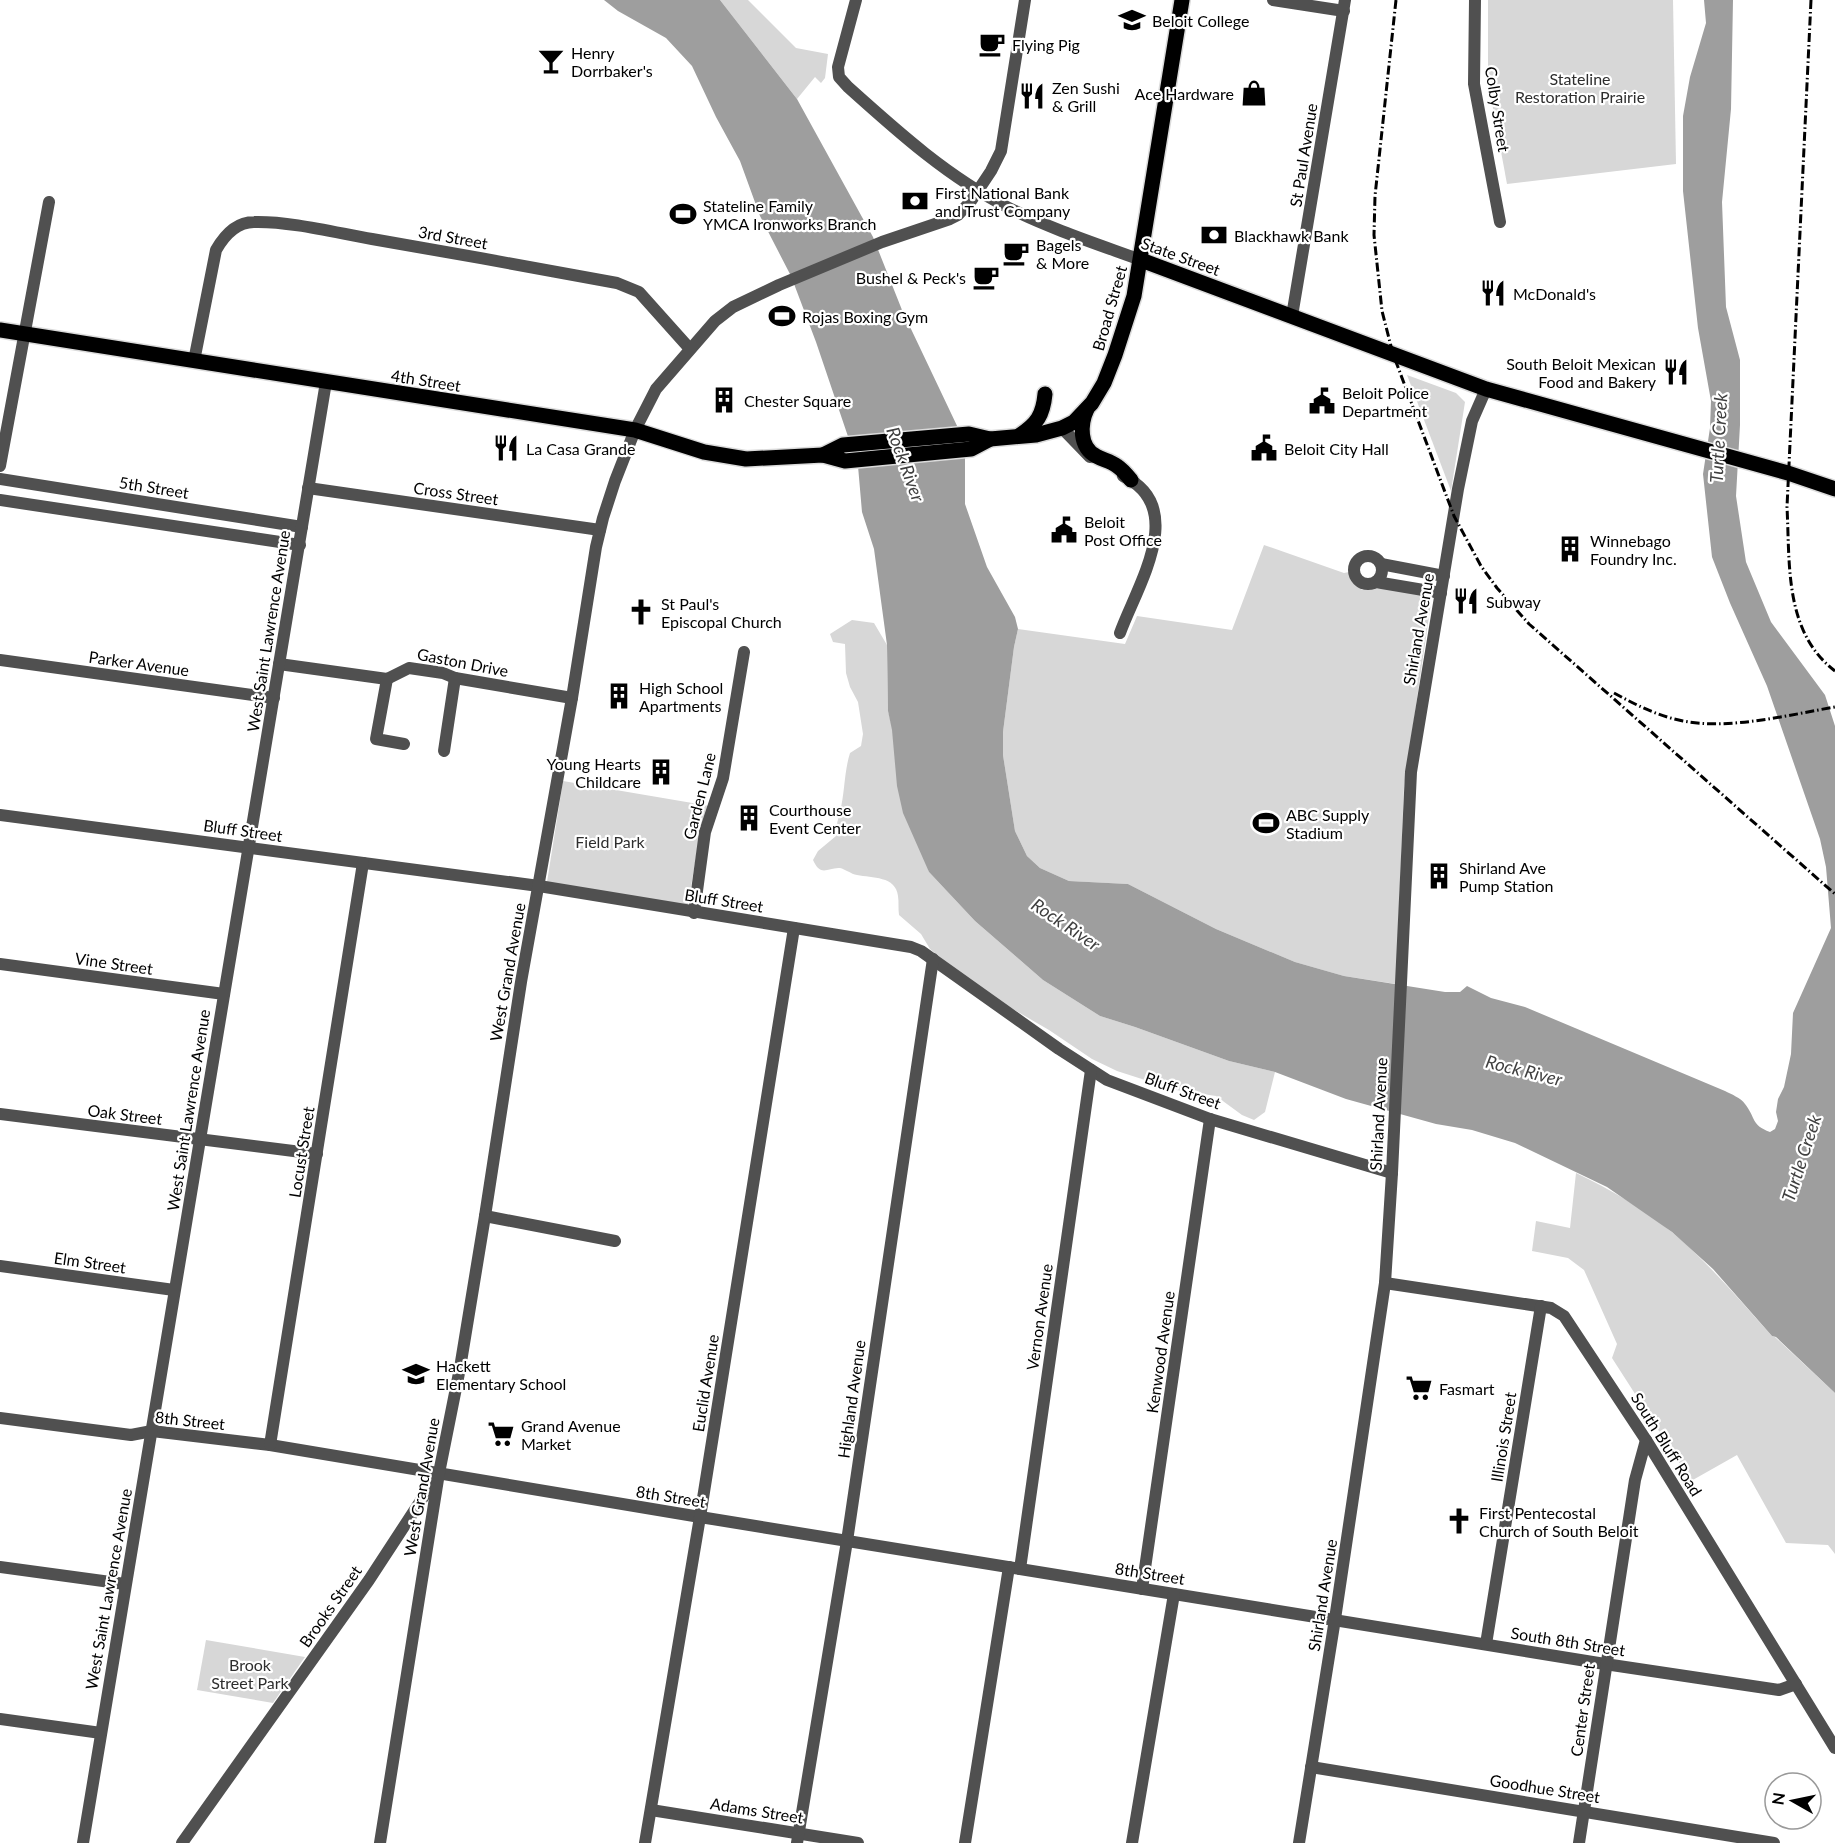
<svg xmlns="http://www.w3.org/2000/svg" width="1835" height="1843" viewBox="0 0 1835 1843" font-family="Lato,sans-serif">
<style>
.green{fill:#d7d7d7}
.water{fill:#9e9e9e}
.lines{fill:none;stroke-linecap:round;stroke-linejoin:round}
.major-casing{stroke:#dbdbdb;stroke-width:18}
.minor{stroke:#505050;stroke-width:12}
.major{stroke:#000;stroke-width:15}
.rail{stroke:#000;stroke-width:3;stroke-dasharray:9 3 1.5 3;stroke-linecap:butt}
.labels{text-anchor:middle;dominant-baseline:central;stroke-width:4.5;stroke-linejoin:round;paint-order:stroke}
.poi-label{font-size:16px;fill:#000;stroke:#fff;text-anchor:start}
.park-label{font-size:16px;fill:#2e2e2e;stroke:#fff}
.street-label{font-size:16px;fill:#000;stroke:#fff}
.water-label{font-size:18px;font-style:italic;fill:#3f3f3f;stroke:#fff}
</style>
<rect width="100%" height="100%" fill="#fff"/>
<g class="green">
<polygon points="720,0 748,0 796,48 828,54 825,78 821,83 815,77 797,99"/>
<polygon points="1488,0 1673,0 1676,164 1507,184 1488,81"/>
<polygon points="1407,375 1456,393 1465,402 1451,491"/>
<polygon points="1264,545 1344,573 1349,572 1353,582 1362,590 1370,590 1380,588 1428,596 1431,603 1404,787 1396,984 1344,976 1295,962 1216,929 1128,884 1069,881 1040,868 1027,856 1015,831 1003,755 1003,732 1014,647 1018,629 1125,644 1137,616 1232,630"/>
<path d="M852,620L874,623L887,645L888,711L929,872L975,921L1043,980L1100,1016L1135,1027L1229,1061L1275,1072L1265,1112L1254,1120L1242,1115L1216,1096L1176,1090L1117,1071L1092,1059L1049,1030L999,1001L957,972L930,949L921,934L899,915C898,909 899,902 898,896C896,876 872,878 857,875C851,874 845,869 840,868C828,867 821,878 813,860L818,851L836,836C835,827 838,821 840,812C845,792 844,772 850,753L861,746L863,734L858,702L850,687L846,673L845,644L833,642L830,634Z"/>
<polygon points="563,781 710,806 701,826 688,905 547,882"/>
<path d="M1576,1173C1610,1189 1644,1209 1673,1233C1710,1264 1740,1301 1772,1336L1775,1337L1835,1393V1554L1828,1545L1786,1543L1737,1455L1691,1481L1612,1358L1617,1344L1584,1270L1568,1258L1532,1251L1536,1221L1570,1228Z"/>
<polygon points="206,1640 305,1657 273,1703 197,1690"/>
</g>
<path class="water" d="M604,0H720L797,99L873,237L902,310L959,430L965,455V504L987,567L1015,617L1018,629L1014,647L1003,732V755L1015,831L1027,856L1040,868L1069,881L1128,884L1216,929L1295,962L1344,976L1445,992H1460L1467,986L1491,998L1525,1007L1725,1091C1731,1094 1741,1098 1745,1104C1756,1118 1751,1125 1770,1132L1775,1129L1778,1121L1776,1112L1778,1099L1784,1087L1791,1054L1793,1013L1831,928L1826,867L1820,839L1767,686L1730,603L1712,557L1703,474L1710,428L1711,401L1698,328L1683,191V116L1690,77L1706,23L1704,0H1733L1731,109L1722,202L1726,307L1740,360V425L1736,496L1746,562L1771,622L1825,695L1835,726V1393L1776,1337L1772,1336L1713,1269L1672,1232L1607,1187L1515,1143L1472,1130L1436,1124L1346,1099L1275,1072L1229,1061L1135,1027L1100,1016L1043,980L975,921L929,872L903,813L897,786L892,730L888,711L887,645L874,549L862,512L858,466L816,342L791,276L760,216L740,161L716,117L692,66L666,38L618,11Z"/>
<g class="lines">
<g class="major-casing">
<g id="major">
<polyline points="1141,260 1486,389 1788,473 1835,489"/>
<polyline points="0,330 635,430 704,452 746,459 823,455 845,461 971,449 990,439"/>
<path d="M1087,409C1080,424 1079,447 1096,456C1103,460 1111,461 1117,466C1123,470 1127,475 1131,480"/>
<path d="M1020,435C1037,424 1043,415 1045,394"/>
<polyline points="823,455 843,445 969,434 990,439 1036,435 1062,428 1074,422 1092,403 1104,383 1115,355 1134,296 1182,0"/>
</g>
</g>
<g class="minor">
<path d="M856,0L838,67L839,77L848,87C898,132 949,178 1009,208C1051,229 1097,244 1141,260"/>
<polyline points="1273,0 1344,11"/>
<polyline points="1475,0 1474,84 1500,222"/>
<polyline points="1292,316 1345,0"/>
<path d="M194,361L216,250C224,236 236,222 254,222C290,221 337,233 372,239C454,253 535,268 617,283L639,292L690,349"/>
<polyline points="1062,428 1090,457"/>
<polyline points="0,466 49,202"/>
<polyline points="0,479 302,527"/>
<polyline points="308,488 600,530"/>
<polyline points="0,500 300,545"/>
<circle cx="1368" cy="570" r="14"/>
<polyline points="1381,564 1444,576"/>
<polyline points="1376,582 1441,593"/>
<path d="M1120,633C1137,586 1189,507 1123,476"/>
<polyline points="0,660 274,698"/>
<polyline points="279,664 387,679 409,668 443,673 455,678 572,698"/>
<polyline points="387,679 376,739 404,744"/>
<polyline points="444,751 455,678"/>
<polyline points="0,815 539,886 911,947 921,951 1059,1049 1107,1080 1210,1119 1392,1173"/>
<polyline points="694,913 705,832 723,778 744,652"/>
<polyline points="0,964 224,994"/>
<polyline points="0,1114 317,1154"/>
<polyline points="485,1216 615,1241"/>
<polyline points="0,1266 174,1290"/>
<polyline points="1385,1283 1551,1308 1564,1316 1646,1440 1835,1748"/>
<polyline points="0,1418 131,1435 152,1431 270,1445 700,1517 1605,1664 1779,1690 1796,1684"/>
<polyline points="270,1445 363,863"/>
<polyline points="0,1567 125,1584"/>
<polyline points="1020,1569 1091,1070"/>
<polyline points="1142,1589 1210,1119"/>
<polyline points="1486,1644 1541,1306"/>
<polyline points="0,1719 101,1733"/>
<polyline points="1311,1767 1774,1843"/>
<polyline points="651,1810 858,1843"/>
<polyline points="83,1843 326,382"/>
<polyline points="182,1843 369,1580 435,1479"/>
<polyline points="380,1843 439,1473 460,1368 485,1216 521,982 572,698 596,547 603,518 615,481 635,430 656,389 715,321 733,307 779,285 882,242 950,219 958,215 971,201 991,171 1001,151 1025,0"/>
<polyline points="645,1843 700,1517 794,928"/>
<polyline points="797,1843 847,1541 933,959"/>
<polyline points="965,1843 1009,1567"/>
<polyline points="1132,1843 1174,1594"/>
<polyline points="1299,1843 1335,1619 1385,1283 1392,1173 1411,772 1458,489 1472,421 1486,389"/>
<polyline points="1579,1843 1635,1480 1646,1440"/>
</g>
<use href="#major" class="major"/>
<g class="rail">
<polyline points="1396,0 1375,196 1374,235 1382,311 1393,354 1454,516 1481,566 1497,588 1529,624 1835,894"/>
<path d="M1811,0L1787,507C1790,564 1784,632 1835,671"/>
<path d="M1614,693C1636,705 1658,716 1683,721C1730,730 1788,715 1835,707"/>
</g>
</g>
<defs>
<g id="university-bare" transform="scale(2.07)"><path d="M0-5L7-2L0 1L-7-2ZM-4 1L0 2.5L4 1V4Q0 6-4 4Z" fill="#000" stroke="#fff" stroke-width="2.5" paint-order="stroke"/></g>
<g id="cafe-bare" transform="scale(2.07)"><path d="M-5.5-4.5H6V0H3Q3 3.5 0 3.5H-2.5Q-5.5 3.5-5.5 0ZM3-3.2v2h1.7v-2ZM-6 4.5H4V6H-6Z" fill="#000" stroke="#fff" stroke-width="2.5" paint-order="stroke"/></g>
<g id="bar-bare" transform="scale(2.07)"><path d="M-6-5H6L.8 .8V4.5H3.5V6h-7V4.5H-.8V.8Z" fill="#000" stroke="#fff" stroke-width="2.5" paint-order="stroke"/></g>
<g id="shop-bare" transform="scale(2.07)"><path d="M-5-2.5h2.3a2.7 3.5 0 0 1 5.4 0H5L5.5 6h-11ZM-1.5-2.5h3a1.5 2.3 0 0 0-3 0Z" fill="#000" stroke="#fff" stroke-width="2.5" paint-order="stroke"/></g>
<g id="restaurant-bare" transform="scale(2.07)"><path d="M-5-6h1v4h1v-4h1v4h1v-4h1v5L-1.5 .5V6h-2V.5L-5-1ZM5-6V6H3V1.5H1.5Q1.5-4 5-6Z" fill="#000" stroke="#fff" stroke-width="2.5" paint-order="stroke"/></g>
<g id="bank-bare" transform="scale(2.07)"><path d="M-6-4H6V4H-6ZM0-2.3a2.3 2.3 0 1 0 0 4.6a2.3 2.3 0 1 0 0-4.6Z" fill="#000" stroke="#fff" stroke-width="2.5" paint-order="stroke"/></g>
<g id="stadium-bare" transform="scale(2.07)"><path d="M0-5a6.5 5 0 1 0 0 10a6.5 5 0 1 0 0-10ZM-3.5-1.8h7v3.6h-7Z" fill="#000" stroke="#fff" stroke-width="2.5" paint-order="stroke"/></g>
<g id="building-bare" transform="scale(2.07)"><path d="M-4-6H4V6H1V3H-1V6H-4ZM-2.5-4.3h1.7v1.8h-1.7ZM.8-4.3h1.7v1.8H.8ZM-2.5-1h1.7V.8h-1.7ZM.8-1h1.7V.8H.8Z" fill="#000" stroke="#fff" stroke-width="2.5" paint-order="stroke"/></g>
<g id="civic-bare" transform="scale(2.07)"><path d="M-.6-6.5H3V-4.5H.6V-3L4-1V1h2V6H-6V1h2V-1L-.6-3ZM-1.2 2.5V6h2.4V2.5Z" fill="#000" stroke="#fff" stroke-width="2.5" paint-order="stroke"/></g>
<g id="church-bare" transform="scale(2.07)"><path d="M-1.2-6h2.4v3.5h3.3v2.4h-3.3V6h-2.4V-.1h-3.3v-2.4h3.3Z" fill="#000" stroke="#fff" stroke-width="2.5" paint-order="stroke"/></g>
<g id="school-bare" transform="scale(2.07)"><path d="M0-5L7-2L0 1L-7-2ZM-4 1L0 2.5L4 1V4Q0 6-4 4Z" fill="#000" stroke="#fff" stroke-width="2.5" paint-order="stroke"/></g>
<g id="supermarket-bare" transform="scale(2.07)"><path d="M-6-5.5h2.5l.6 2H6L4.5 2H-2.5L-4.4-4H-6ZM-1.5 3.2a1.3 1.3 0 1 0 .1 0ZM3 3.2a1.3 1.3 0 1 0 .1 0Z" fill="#000" stroke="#fff" stroke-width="2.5" paint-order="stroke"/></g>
</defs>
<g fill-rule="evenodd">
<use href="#university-bare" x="1132" y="20"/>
<use href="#cafe-bare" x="992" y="44"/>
<use href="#bar-bare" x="551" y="61"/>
<use href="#shop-bare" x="1254" y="93"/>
<use href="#restaurant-bare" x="1032" y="96"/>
<use href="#bank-bare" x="915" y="201"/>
<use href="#stadium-bare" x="683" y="214"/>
<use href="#bank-bare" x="1214" y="235"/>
<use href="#cafe-bare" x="1016" y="253"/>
<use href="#cafe-bare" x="986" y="277"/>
<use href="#restaurant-bare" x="1493" y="293"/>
<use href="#stadium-bare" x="782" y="316"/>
<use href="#restaurant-bare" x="1676" y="372"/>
<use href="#building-bare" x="724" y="400"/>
<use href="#civic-bare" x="1322" y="401"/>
<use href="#restaurant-bare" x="506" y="448"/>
<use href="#civic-bare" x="1264" y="448"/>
<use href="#civic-bare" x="1064" y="530"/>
<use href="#building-bare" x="1570" y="549"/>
<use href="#restaurant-bare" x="1466" y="601"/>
<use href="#church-bare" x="641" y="612"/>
<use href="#building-bare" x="619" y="696"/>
<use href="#building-bare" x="661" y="772"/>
<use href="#building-bare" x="749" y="818"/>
<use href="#stadium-bare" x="1266" y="823"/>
<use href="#building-bare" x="1439" y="876"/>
<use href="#school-bare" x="416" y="1374"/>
<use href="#supermarket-bare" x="1419" y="1388"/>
<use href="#supermarket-bare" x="501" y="1434"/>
<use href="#church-bare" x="1459" y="1521"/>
</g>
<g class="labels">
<g class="poi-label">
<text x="1152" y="20">Beloit College</text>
<text x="1012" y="44">Flying Pig</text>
<text x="571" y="52">Henry<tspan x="571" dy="18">Dorrbaker's</tspan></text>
<text x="1052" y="87">Zen Sushi<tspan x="1052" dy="18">&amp; Grill</tspan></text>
<text x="1234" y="93" text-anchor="end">Ace Hardware</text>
<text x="935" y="192">First National Bank<tspan x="935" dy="18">and Trust Company</tspan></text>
<text x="703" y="205">Stateline Family<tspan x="703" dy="18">YMCA Ironworks Branch</tspan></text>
<text x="1234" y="235">Blackhawk Bank</text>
<text x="1036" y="244">Bagels<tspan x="1036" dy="18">&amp; More</tspan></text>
<text x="966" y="277" text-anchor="end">Bushel &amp; Peck's</text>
<text x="1513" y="293">McDonald's</text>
<text x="802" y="316">Rojas Boxing Gym</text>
<text x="1656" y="363" text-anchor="end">South Beloit Mexican<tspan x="1656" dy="18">Food and Bakery</tspan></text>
<text x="1342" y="392">Beloit Police<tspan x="1342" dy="18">Department</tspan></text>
<text x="744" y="400">Chester Square</text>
<text x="526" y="448">La Casa Grande</text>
<text x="1284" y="448">Beloit City Hall</text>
<text x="1084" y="521">Beloit<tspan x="1084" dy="18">Post Office</tspan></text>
<text x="1590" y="540">Winnebago<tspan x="1590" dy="18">Foundry Inc.</tspan></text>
<text x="1486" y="601">Subway</text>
<text x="661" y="603">St Paul's<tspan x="661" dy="18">Episcopal Church</tspan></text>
<text x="639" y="687">High School<tspan x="639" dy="18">Apartments</tspan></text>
<text x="641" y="763" text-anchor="end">Young Hearts<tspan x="641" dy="18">Childcare</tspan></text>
<text x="769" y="809">Courthouse<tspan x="769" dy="18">Event Center</tspan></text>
<text x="1286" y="814">ABC Supply<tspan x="1286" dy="18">Stadium</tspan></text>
<text x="1459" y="867">Shirland Ave<tspan x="1459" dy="18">Pump Station</tspan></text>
<text x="436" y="1365">Hackett<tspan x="436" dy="18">Elementary School</tspan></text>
<text x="1439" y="1388">Fasmart</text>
<text x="521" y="1425">Grand Avenue<tspan x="521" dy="18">Market</tspan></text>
<text x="1479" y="1512">First Pentecostal<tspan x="1479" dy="18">Church of South Beloit</tspan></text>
</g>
<g class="park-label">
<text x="1580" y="78">Stateline<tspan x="1580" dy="18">Restoration Prairie</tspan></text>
<text x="610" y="841">Field Park</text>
<text x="250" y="1664">Brook<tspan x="250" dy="18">Street Park</tspan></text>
</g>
<g class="street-label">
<text transform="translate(1498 109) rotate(81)">Colby Street</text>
<text transform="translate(1303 155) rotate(-81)">St Paul Avenue</text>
<text transform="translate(453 237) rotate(10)">3rd Street</text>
<text transform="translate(1181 256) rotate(20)">State Street</text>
<text transform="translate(1109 308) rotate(-74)">Broad Street</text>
<text transform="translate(426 380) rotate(9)">4th Street</text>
<text transform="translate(154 487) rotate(9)">5th Street</text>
<text transform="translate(456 493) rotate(8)">Cross Street</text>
<text transform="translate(1418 629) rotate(-80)">Shirland Avenue</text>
<text transform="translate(268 631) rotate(-81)">West Saint Lawrence Avenue</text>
<text transform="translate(463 662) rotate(11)">Gaston Drive</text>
<text transform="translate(139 663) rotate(8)">Parker Avenue</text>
<text transform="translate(699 796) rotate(-76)">Garden Lane</text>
<text transform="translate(243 830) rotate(8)">Bluff Street</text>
<text transform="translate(724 900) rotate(9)">Bluff Street</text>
<text transform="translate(114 963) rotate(8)">Vine Street</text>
<text transform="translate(507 972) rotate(-80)">West Grand Avenue</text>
<text transform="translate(1183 1090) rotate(20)">Bluff Street</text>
<text transform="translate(188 1110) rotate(-81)">West Saint Lawrence Avenue</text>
<text transform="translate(125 1114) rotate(7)">Oak Street</text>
<text transform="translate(1378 1114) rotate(-87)">Shirland Avenue</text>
<text transform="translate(301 1152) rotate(-81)">Locust Street</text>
<text transform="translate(90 1262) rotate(8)">Elm Street</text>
<text transform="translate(1039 1317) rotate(-82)">Vernon Avenue</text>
<text transform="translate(1160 1352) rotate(-82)">Kenwood Avenue</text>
<text transform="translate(705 1383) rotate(-81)">Euclid Avenue</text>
<text transform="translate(851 1399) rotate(-82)">Highland Avenue</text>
<text transform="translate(190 1420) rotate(6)">8th Street</text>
<text transform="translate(1503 1437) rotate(-81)">Illinois Street</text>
<text transform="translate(1667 1444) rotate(58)">South Bluff Road</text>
<text transform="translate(421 1487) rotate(-80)">West Grand Avenue</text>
<text transform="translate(671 1496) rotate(9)">8th Street</text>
<text transform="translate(1150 1573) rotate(9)">8th Street</text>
<text transform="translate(108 1589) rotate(-80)">West Saint Lawrence Avenue</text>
<text transform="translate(1322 1595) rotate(-81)">Shirland Avenue</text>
<text transform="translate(330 1606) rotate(-55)">Brooks Street</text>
<text transform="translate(1568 1641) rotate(9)">South 8th Street</text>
<text transform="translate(1582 1710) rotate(-82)">Center Street</text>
<text transform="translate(1545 1788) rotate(9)">Goodhue Street</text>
<text transform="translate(757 1810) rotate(9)">Adams Street</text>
</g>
<g class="water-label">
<text transform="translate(1718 438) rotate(-87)">Turtle Creek</text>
<text transform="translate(906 464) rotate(70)">Rock River</text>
<text transform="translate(1066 924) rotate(34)">Rock River</text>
<text transform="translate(1524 1070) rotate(14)">Rock River</text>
<text transform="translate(1801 1158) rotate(-72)">Turtle Creek</text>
</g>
</g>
<g transform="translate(1793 1801) rotate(279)"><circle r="28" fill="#ffffff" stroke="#999999" stroke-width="1.5"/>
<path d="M0-4.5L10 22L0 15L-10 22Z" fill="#000000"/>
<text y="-9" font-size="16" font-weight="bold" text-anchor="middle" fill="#000000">N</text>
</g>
</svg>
